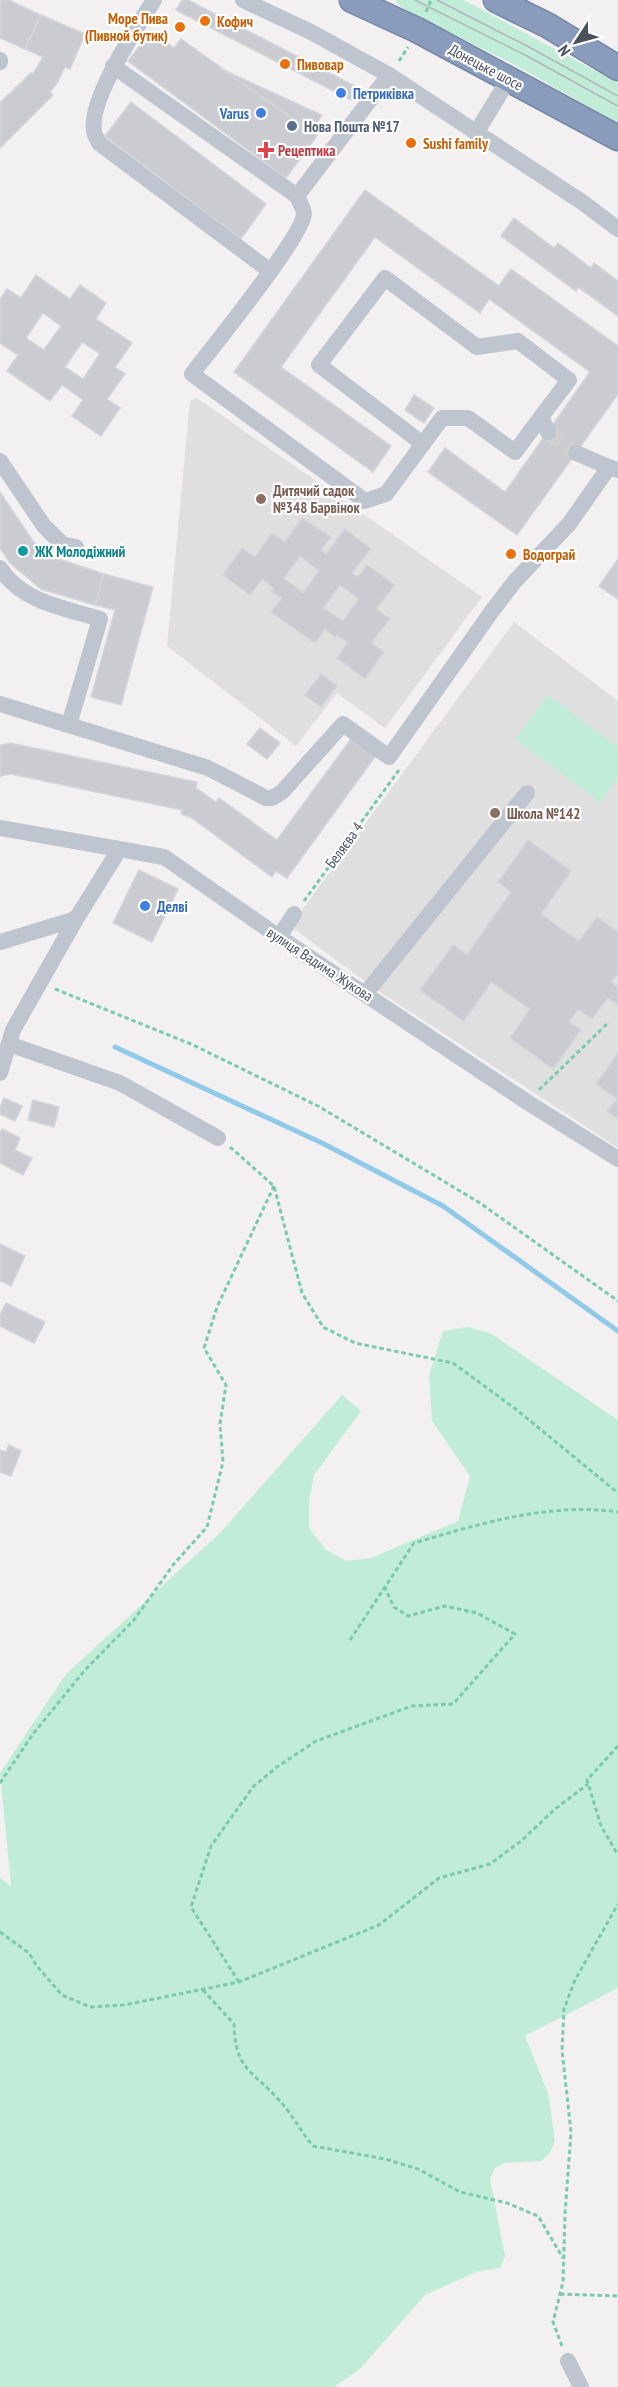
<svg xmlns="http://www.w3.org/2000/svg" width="618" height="2387" viewBox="0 0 618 2387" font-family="'PT Sans Narrow',sans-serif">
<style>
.education{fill:#e0dfdf}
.green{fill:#c1edd8}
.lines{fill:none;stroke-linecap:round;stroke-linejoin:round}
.stream{stroke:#90cae8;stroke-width:5}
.building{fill:#caccd2;stroke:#d4d5db;stroke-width:1.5;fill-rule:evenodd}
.minor-tunnel{stroke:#d0d0d3;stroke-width:16;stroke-dasharray:16 8;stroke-linecap:butt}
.highway-casing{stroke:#7587a8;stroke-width:27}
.path{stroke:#7acaae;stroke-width:3;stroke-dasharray:4.5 3;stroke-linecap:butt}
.minor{stroke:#bfc5ce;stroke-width:16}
.highway{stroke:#8a9cbc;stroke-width:24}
.tram{stroke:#b2b4ba;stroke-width:1.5}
.food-dot{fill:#e8710a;stroke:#fff;stroke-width:2}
.shop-dot{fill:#3f7fe0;stroke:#fff;stroke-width:2}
.service-dot{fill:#5c6f8a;stroke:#fff;stroke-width:2}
.health-dot{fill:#e0444e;stroke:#fff;stroke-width:2}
.education-dot{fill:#8d6e63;stroke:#fff;stroke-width:2}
.culture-dot{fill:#0f9aa8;stroke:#fff;stroke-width:2}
.labels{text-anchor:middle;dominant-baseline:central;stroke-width:4.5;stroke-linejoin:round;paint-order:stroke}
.food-label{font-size:15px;font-weight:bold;fill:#c56008;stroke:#fff;text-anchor:start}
.street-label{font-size:15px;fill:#49515d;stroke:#fff}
.shop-label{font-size:15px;font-weight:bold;fill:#366cbe;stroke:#fff;text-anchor:start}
.service-label{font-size:15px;font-weight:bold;fill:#4e5e75;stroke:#fff;text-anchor:start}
.health-label{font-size:15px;font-weight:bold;fill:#be3a42;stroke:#fff;text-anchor:start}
.education-label{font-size:15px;font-weight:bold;fill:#785e54;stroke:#fff;text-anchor:start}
.culture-label{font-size:15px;font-weight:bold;fill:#0d838f;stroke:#fff;text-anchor:start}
</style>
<rect width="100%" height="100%" fill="#f2f0f0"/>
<g class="education">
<polygon points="197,398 482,597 385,728 337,693 296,746 167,646 190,401"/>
<polygon points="514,622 618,701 618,1148 371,986 290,926"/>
</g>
<g class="green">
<polygon points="396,0 464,0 618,83 618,123 513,64 405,10 398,4"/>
<polygon points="548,695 618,747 618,778 600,802 515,739"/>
<polygon points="467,1327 490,1333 618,1420 618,1988 525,2036 548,2093 555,2140 551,2151 542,2161 505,2163 495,2168 490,2179 505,2256 500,2268 476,2272 425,2295 360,2369 334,2387 0,2387 0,1878 11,1886 0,1773 66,1674 220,1533 342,1395 361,1411 314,1475 309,1501 309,1528 325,1549 346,1561 371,1558 458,1521 470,1476 432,1421 429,1375 443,1331"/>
</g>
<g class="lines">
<polyline class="stream" points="115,1047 322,1143 443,1206 618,1331"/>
</g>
<g class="building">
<polygon points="0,0 9,0 41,15 25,49 0,38"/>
<polygon points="182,0 188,0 357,87 351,100 176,10"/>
<polygon points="41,15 85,34 70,69 65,67 57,83 50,92 53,95 0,148 0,103 31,73 33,74 43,57 25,49"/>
<polygon points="151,31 174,48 181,39 317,136 286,178 128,61"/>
<polygon points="219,68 322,115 312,131"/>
<polygon points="131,102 266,204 241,239 105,136"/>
<polygon points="365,190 499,286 511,269 618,346 618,394 517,535 428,472 445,448 505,492 590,372 489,299 480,313 375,237 281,367 391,446 373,472 234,372"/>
<polygon points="514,218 554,248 558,243 591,268 594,263 618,281 618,316 578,287 576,291 501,236"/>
<path d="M36,275L70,299L80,285L106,303L96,319L132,343L115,367L125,374L107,399L120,408L101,436L72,416L83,400L62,385L50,401L7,371L18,355L0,343V299L7,289L21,298ZM43,313L61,326L44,350L26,338ZM82,342L100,354L83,379L65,367Z"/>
<polygon points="414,395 434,408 424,423 405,410"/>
<polygon points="0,492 33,541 47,555 104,574 95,605 41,589 10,563 0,548"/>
<path d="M302,518L331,537L321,550L326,554L345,529L371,549L352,573L358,577L367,565L395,585L376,609L390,619L371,643L384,652L365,679L337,658L348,643L337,635L335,637L325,629L315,643L271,612L282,598L271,591L274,588L262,579L250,595L223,575L242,548L255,557L272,533L285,542ZM300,556L319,571L303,593L284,578ZM340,585L359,599L343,621L323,608Z"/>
<polygon points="618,559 618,599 599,586"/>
<polygon points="104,574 153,587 121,705 91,697 115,610 95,605"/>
<polygon points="321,674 337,686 321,707 305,695"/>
<polygon points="260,728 280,743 267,759 247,744"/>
<polygon points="353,736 377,754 287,878 276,871 272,877 192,818 181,814 182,810 11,774 0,776 0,745 10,743 197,782 196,788 216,802 219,798 277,840"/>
<polygon points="528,840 571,871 541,914 579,941 597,917 618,932 618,973 611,982 618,987 618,1005 608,998 592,1019 578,1009 569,1022 581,1030 553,1069 510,1038 530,1009 491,982 464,1021 420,990 453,945 467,955 511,892 498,882"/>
<polygon points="139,870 178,889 152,942 113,923"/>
<polygon points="618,1053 618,1119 607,1111 617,1099 596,1084"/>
<polygon points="4,1098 22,1106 15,1121 0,1114 0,1107"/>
<polygon points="33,1100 59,1107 54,1127 28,1120"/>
<polygon points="2,1129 20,1138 15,1150 32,1158 23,1175 0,1163 0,1134"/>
<polygon points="0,1244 25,1256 11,1286 0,1281"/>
<polygon points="6,1303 45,1322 34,1343 0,1326 0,1315"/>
<polygon points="9,1445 21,1451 11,1476 0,1472 0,1450 6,1452"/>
</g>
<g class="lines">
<polyline class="minor-tunnel" points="548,432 576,453"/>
<g class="highway-casing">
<g id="highway">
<polyline points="352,0 417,30 618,138"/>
<polyline points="496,0 547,25 618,68"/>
</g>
</g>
<g class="path">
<polyline points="426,12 431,0"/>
<polyline points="399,61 408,47"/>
<polyline points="304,901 399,770"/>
<polyline points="55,989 191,1044 318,1106 480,1203 618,1301"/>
<polyline points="539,1090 609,1022"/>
<polyline points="230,1147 274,1186 302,1293 323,1327 355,1343 453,1363 517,1410 618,1493"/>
<path d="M350,1640L414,1543C479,1524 549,1502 618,1512"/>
<polyline points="618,1746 587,1780 601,1826 618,1855"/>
<polyline points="0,1783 33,1734 85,1670 134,1620 173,1565 207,1527 223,1462 220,1424 226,1385 204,1348 217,1307 274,1186"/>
<polyline points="0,1932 29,1953 36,1965 62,1995 90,2007 124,2005 239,1982 379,1925 439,1878 490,1864 521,1841 555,1809 588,1784"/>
<polyline points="239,1982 191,1907 211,1846 253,1787 277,1767 316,1741 412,1706 453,1704 515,1634 477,1613 445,1606 408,1616 394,1607 385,1588"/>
<path d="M203,1990L234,2024C235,2070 252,2070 280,2101C292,2114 301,2132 313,2146L385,2159L418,2169L460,2192L507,2203L538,2216L563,2258"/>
<polyline points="560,2294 618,2296"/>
<polyline points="562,2346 553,2322 563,2282 565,2214 571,2132 562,2050 564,2009 575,1980 618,1904"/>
</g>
<g class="minor">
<path d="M154,0C137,27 89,99 94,130C94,134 97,139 99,143L270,271"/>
<polyline points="243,0 311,32 389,75 582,202 618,229"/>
<polyline points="0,60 0,62"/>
<path d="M113,66L297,196C299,201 304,209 304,214C303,236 211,349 192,374L365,501L386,494L442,418H468L515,452L541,417L548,432"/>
<polyline points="476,133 509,79"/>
<polyline points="297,196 389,75"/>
<polyline points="423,444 319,365 385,278 477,347 518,341 569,380 541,417"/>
<polyline points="576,453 609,467"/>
<polyline points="0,461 44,526 62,544 76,547"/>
<path d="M0,568C21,602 65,608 100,619L69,725"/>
<polyline points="0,704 208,768 266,798 272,798 282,792 343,724 389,757 492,611 515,581 569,524 609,467 618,470"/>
<polyline points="0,828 164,857 279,937 527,1102 618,1159"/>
<polyline points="279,937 294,914"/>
<polyline points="0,942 76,919"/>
<polyline points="366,993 527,793"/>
<polyline points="9,1044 120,1083 218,1138"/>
<polyline points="0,1073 13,1030 76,919 119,850"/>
<polyline points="568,2361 581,2387"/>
</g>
<use href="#highway" class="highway"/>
<g class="tram">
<polyline points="415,0 525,55 618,106"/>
<polyline points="437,0 529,47 618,96"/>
</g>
</g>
<g class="food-dot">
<circle cx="205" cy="21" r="6"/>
<circle cx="180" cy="27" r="6"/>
<circle cx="285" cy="64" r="6"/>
<circle cx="411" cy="143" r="6"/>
<circle cx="511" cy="554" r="6"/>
</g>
<g class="shop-dot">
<circle cx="341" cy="93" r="6"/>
<circle cx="261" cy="113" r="6"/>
<circle cx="145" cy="906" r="6"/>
</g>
<circle class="service-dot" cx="292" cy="126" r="6"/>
<path class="health-dot" d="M263 141h6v6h6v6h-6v6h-6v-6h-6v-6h6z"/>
<g class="education-dot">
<circle cx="261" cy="499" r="6"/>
<circle cx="495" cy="813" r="6"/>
</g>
<circle class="culture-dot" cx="23" cy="551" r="6"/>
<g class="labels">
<g class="food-label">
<text x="168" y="18" text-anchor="end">Море Пива<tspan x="168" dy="17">(Пивной бутик)</tspan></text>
<text x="217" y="21">Кофич</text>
<text x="297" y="64">Пивовар</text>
<text x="423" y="143">Sushi family</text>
<text x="523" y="554">Водограй</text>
</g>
<g class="street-label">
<text transform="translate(486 67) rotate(28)">Донецьке шосе</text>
<text transform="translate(344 845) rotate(-54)">Беляєва 4</text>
<text transform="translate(320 964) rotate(33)">вулиця Вадима Жукова</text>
</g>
<g class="shop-label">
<text x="353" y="93">Петриківка</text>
<text x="249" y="113" text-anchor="end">Varus</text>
<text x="157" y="906">Делві</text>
</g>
<g class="service-label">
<text x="304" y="126">Нова Пошта №17</text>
</g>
<g class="health-label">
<text x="278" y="150">Рецептика</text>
</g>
<g class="education-label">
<text x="273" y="490">Дитячий садок<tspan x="273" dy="17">№348 Барвінок</tspan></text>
<text x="507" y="813">Школа №142</text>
</g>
<g class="culture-label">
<text x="35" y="551">ЖК Молодіжний</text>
</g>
</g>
<g transform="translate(576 42) rotate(234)" stroke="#ffffff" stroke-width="4.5" paint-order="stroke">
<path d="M0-4.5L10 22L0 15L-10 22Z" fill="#49515d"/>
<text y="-9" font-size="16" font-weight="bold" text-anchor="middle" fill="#49515d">N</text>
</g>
</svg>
